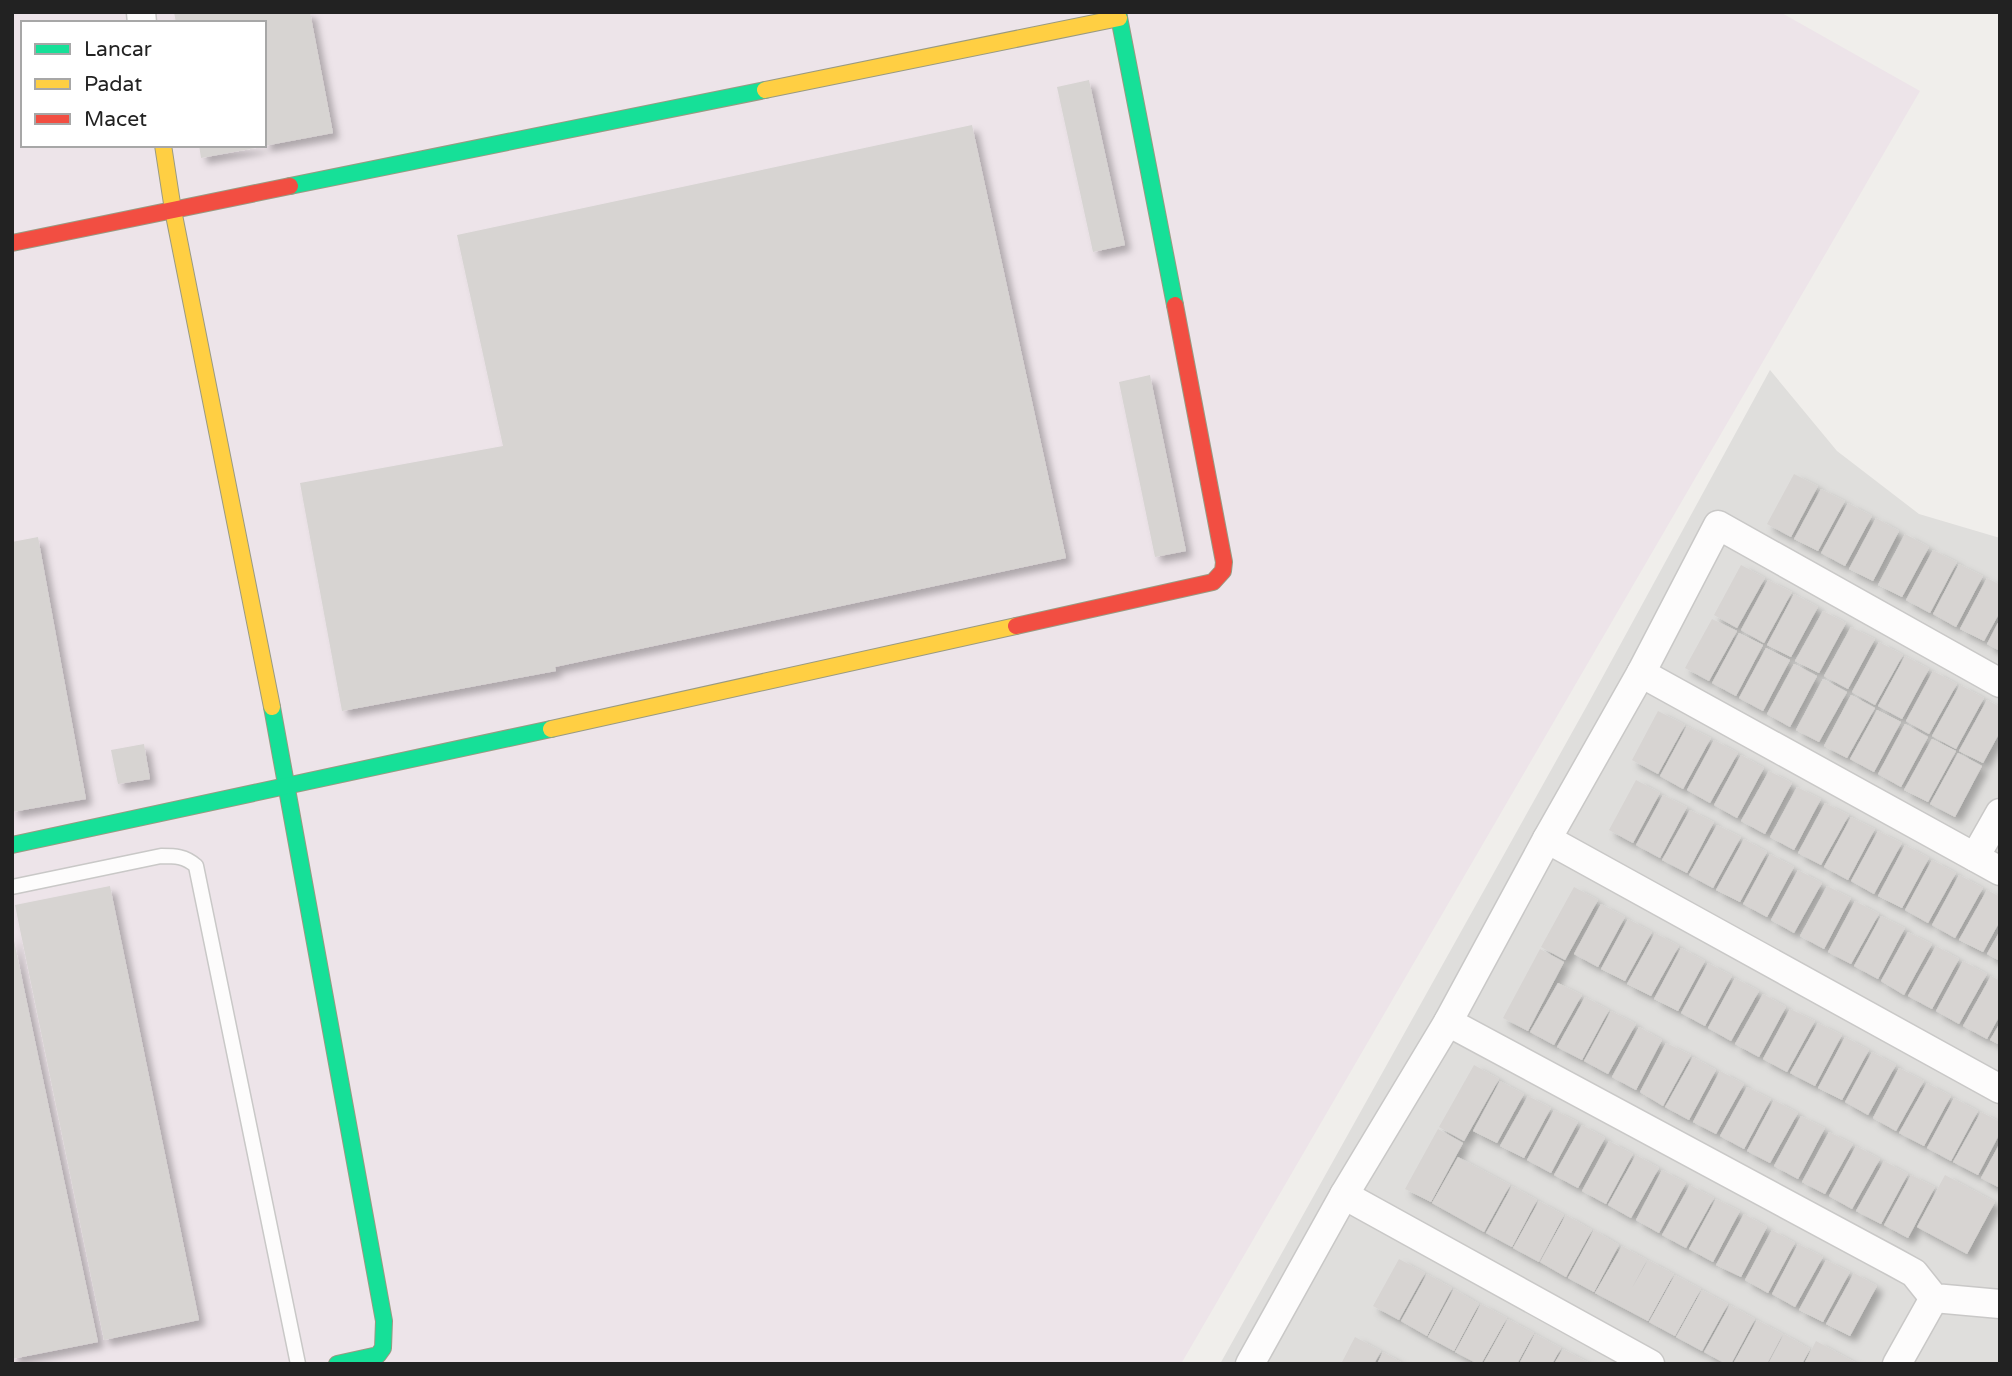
<svg xmlns="http://www.w3.org/2000/svg" width="2012" height="1376" viewBox="0 0 2012 1376" font-family="'Varela Round',sans-serif">
<style>
.residential{fill:#dfdedc}
.industrial{fill:#ede4e9;fill-rule:evenodd}
.building{fill:#d7d4d2;filter:url(#shadow)}
.lines{fill:none;stroke-linecap:round;stroke-linejoin:round}
.lane-casing{stroke:#c9c8c7;stroke-width:17}
.street-casing{stroke:#c9c8c7;stroke-width:31}
.fast-casing{stroke:#999a82;stroke-width:18}
.slow-casing{stroke:#999a82;stroke-width:18}
.jam-casing{stroke:#999a82;stroke-width:18}
.lane{stroke:#fdfcfc;stroke-width:14}
.street{stroke:#fdfcfc;stroke-width:28}
.fast{stroke:#16e098;stroke-width:16}
.slow{stroke:#ffcf43;stroke-width:16}
.jam{stroke:#f24e42;stroke-width:16}
</style>
<defs>
<filter id="shadow"><feDropShadow dx="6" dy="6" stdDeviation="3.5" flood-color="#0004"/></filter>
</defs>
<rect width="100%" height="100%" fill="#f0eeeb"/>
<polygon class="residential" points="1770,370 1837,451 1919,514 2000,538 2000,1364 1220,1364 1589,702"/>
<path class="industrial" d="M12,12H1780L1920,91L1181,1364H12ZM23,23H264V145H23Z"/>
<g class="building">
<polygon points="174,12 310,12 333,133 264,146 264,23 176,23"/>
<polygon points="1089,80 1125,245 1093,252 1057,87"/>
<polygon points="972,125 1066,558 555,667 556,671 342,711 300,483 503,446 457,235"/>
<polygon points="199,145 261,145 261,147 201,158"/>
<polygon points="1150,375 1186,551 1155,557 1119,382"/>
<polygon points="1794,474 1818,486 1791,537 1767,524"/>
<polygon points="1821,489 1845,501 1818,551 1794,539"/>
<polygon points="1848,503 1872,516 1845,566 1821,553"/>
<polygon points="1876,518 1899,531 1873,581 1849,569"/>
<polygon points="1905,534 1929,547 1902,597 1878,585"/>
<polygon points="38,537 86,799 12,812 12,542"/>
<polygon points="1933,550 1957,562 1930,613 1906,600"/>
<polygon points="1959,564 1983,576 1956,627 1933,614"/>
<polygon points="1741,565 1765,578 1737,628 1714,615"/>
<polygon points="1987,578 2000,585 2000,612 1984,641 1960,629"/>
<polygon points="1768,580 1792,592 1764,643 1741,630"/>
<polygon points="1794,594 1818,607 1791,657 1767,645"/>
<polygon points="1823,611 1846,623 1819,673 1795,661"/>
<polygon points="1712,619 1737,631 1709,681 1685,668"/>
<polygon points="2000,619 2000,651 1987,644"/>
<polygon points="1851,627 1875,639 1848,689 1824,676"/>
<polygon points="1739,633 1763,645 1736,696 1712,683"/>
<polygon points="1879,642 1903,655 1875,705 1852,692"/>
<polygon points="1766,648 1790,660 1763,711 1739,698"/>
<polygon points="1905,656 1929,669 1902,719 1878,706"/>
<polygon points="1794,664 1817,676 1790,727 1767,714"/>
<polygon points="1933,671 1957,684 1929,734 1906,721"/>
<polygon points="1823,679 1847,692 1819,742 1796,730"/>
<polygon points="1960,685 1984,698 1956,749 1932,736"/>
<polygon points="1851,695 1875,708 1847,758 1824,746"/>
<polygon points="1987,700 2000,707 2000,732 1983,763 1959,751"/>
<polygon points="1877,710 1901,722 1874,772 1850,759"/>
<polygon points="1658,711 1685,725 1658,774 1632,760"/>
<polygon points="1905,724 1928,737 1901,787 1878,774"/>
<polygon points="1687,726 1711,738 1683,789 1660,776"/>
<polygon points="1932,739 1956,751 1928,802 1904,790"/>
<polygon points="1714,740 1738,753 1710,803 1687,790"/>
<polygon points="144,744 150,779 118,784 111,750"/>
<polygon points="1958,753 1982,766 1955,817 1930,804"/>
<polygon points="1741,755 1764,768 1737,818 1714,805"/>
<polygon points="1769,771 1792,783 1765,834 1741,821"/>
<polygon points="1636,780 1660,793 1633,843 1609,830"/>
<polygon points="1797,787 1821,799 1794,850 1770,837"/>
<polygon points="1663,795 1687,807 1660,858 1636,845"/>
<polygon points="1825,803 1849,815 1821,865 1798,853"/>
<polygon points="1690,810 1714,822 1687,873 1662,860"/>
<polygon points="1851,817 1875,829 1848,880 1824,867"/>
<polygon points="1717,825 1741,837 1713,888 1689,875"/>
<polygon points="1878,831 1902,843 1874,894 1851,881"/>
<polygon points="1744,839 1767,852 1740,902 1716,890"/>
<polygon points="1905,845 1929,858 1902,908 1878,896"/>
<polygon points="1770,854 1794,867 1767,917 1743,904"/>
<polygon points="1932,860 1956,873 1928,923 1905,910"/>
<polygon points="1798,870 1822,883 1794,933 1771,920"/>
<polygon points="1959,875 1983,888 1955,938 1932,925"/>
<polygon points="110,886 199,1320 104,1340 15,905"/>
<polygon points="1827,886 1851,898 1824,949 1800,936"/>
<polygon points="1574,887 1598,900 1565,960 1541,947"/>
<polygon points="1987,890 2000,897 2000,921 1983,952 1959,940"/>
<polygon points="1855,901 1879,914 1851,964 1828,952"/>
<polygon points="1601,904 1625,917 1598,967 1574,954"/>
<polygon points="1881,916 1905,928 1878,979 1854,966"/>
<polygon points="1628,919 1652,932 1625,981 1601,969"/>
<polygon points="12,931 98,1342 12,1359"/>
<polygon points="2000,931 2000,961 1987,954"/>
<polygon points="1908,932 1932,944 1904,995 1881,981"/>
<polygon points="1655,933 1679,946 1651,996 1627,984"/>
<polygon points="1936,946 1959,959 1932,1009 1908,996"/>
<polygon points="1681,948 1705,961 1678,1011 1654,999"/>
<polygon points="1540,949 1564,962 1528,1031 1503,1018"/>
<polygon points="1963,961 1987,974 1959,1024 1936,1011"/>
<polygon points="1708,963 1732,976 1705,1026 1681,1013"/>
<polygon points="1991,976 2000,981 2000,1015 1987,1039 1963,1026"/>
<polygon points="1735,978 1759,991 1731,1041 1708,1028"/>
<polygon points="1558,983 1582,995 1554,1045 1530,1032"/>
<polygon points="1763,994 1786,1007 1759,1057 1735,1044"/>
<polygon points="1585,997 1609,1010 1582,1060 1557,1047"/>
<polygon points="1790,1009 1815,1021 1787,1072 1763,1059"/>
<polygon points="1611,1011 1636,1024 1608,1074 1584,1061"/>
<polygon points="1818,1023 1842,1035 1815,1086 1790,1073"/>
<polygon points="2000,1023 2000,1045 1990,1040"/>
<polygon points="1639,1027 1662,1040 1636,1090 1612,1077"/>
<polygon points="1845,1037 1869,1050 1842,1100 1818,1088"/>
<polygon points="1666,1043 1691,1055 1663,1106 1640,1092"/>
<polygon points="1872,1052 1896,1065 1868,1115 1845,1102"/>
<polygon points="1693,1057 1716,1070 1689,1120 1665,1107"/>
<polygon points="1474,1065 1499,1079 1464,1141 1439,1127"/>
<polygon points="1899,1068 1924,1081 1896,1131 1873,1118"/>
<polygon points="1720,1071 1744,1084 1716,1134 1693,1122"/>
<polygon points="1500,1081 1524,1094 1497,1143 1473,1131"/>
<polygon points="1927,1083 1951,1096 1924,1146 1899,1133"/>
<polygon points="1747,1087 1771,1099 1744,1149 1720,1136"/>
<polygon points="1528,1096 1551,1108 1524,1158 1500,1146"/>
<polygon points="1954,1098 1978,1111 1951,1161 1927,1148"/>
<polygon points="1774,1100 1798,1113 1770,1163 1747,1151"/>
<polygon points="1554,1110 1578,1122 1551,1173 1527,1160"/>
<polygon points="1981,1112 2000,1122 2000,1133 1978,1175 1953,1162"/>
<polygon points="1801,1116 1825,1128 1798,1179 1774,1166"/>
<polygon points="1582,1125 1605,1138 1578,1188 1554,1175"/>
<polygon points="1438,1129 1463,1143 1431,1202 1405,1189"/>
<polygon points="1829,1132 1853,1144 1825,1194 1802,1182"/>
<polygon points="1609,1141 1633,1154 1606,1204 1582,1191"/>
<polygon points="2000,1143 2000,1188 1981,1178"/>
<polygon points="1856,1146 1880,1159 1852,1209 1829,1196"/>
<polygon points="1636,1155 1659,1168 1631,1218 1608,1205"/>
<polygon points="1458,1157 1510,1185 1484,1232 1432,1203"/>
<polygon points="1884,1161 1908,1174 1881,1224 1856,1211"/>
<polygon points="1662,1170 1686,1183 1659,1233 1636,1220"/>
<polygon points="1911,1175 1935,1187 1908,1238 1884,1225"/>
<polygon points="1945,1175 1995,1202 1967,1254 1917,1227"/>
<polygon points="1690,1185 1714,1198 1686,1248 1662,1235"/>
<polygon points="1512,1186 1537,1200 1512,1247 1486,1233"/>
<polygon points="1716,1199 1740,1211 1713,1262 1689,1249"/>
<polygon points="1539,1201 1564,1215 1539,1262 1513,1248"/>
<polygon points="1744,1214 1767,1227 1741,1277 1716,1265"/>
<polygon points="1566,1215 1592,1230 1566,1277 1540,1262"/>
<polygon points="1594,1230 1619,1245 1594,1292 1568,1278"/>
<polygon points="1772,1230 1795,1243 1768,1293 1745,1280"/>
<polygon points="1798,1244 1823,1257 1795,1307 1772,1294"/>
<polygon points="1622,1246 1647,1260 1632,1288 1648,1260 1674,1274 1648,1321 1595,1293"/>
<polygon points="1399,1259 1425,1273 1399,1320 1373,1306"/>
<polygon points="1826,1260 1850,1272 1823,1322 1799,1310"/>
<polygon points="1854,1273 1877,1286 1850,1336 1826,1324"/>
<polygon points="1427,1274 1452,1288 1427,1336 1401,1321"/>
<polygon points="1675,1275 1701,1289 1675,1336 1649,1322"/>
<polygon points="1454,1289 1479,1304 1454,1351 1428,1337"/>
<polygon points="1702,1290 1728,1304 1702,1351 1676,1337"/>
<polygon points="1481,1304 1507,1318 1481,1364 1478,1364 1455,1352"/>
<polygon points="1730,1305 1755,1319 1731,1364 1726,1364 1704,1352"/>
<polygon points="1508,1319 1534,1333 1517,1364 1483,1364"/>
<polygon points="1757,1320 1783,1334 1767,1364 1733,1364"/>
<polygon points="1535,1334 1561,1348 1552,1364 1519,1364"/>
<polygon points="1784,1334 1810,1349 1802,1364 1768,1364"/>
<polygon points="1355,1337 1381,1351 1374,1364 1341,1364"/>
<polygon points="1816,1341 1858,1364 1804,1364"/>
<polygon points="1563,1349 1591,1364 1554,1364"/>
<polygon points="1383,1352 1404,1364 1377,1364"/>
</g>
<g class="lines">
<g class="lane-casing">
<path id="lane" d="M12,887L161,856C175,856 185,856 196,866L298,1364"/>
</g>
<g class="street-casing">
<g id="street">
<polyline points="141,12 142,23"/>
<polyline points="1641,673 2000,871"/>
<polyline points="1547,839 1641,673 1718,525 2000,683"/>
<polyline points="1975,857 2000,813"/>
<polyline points="1448,1022 1894,1262 1914,1273 1934,1298 2000,1304"/>
<polyline points="1344,1195 1650,1364"/>
<polyline points="1250,1364 1344,1195 1448,1022 1547,839 2000,1089"/>
<polyline points="1897,1364 1934,1298"/>
</g>
</g>
<g class="fast-casing">
<g id="fast">
<polyline points="1118,12 1175,305"/>
<polyline points="290,186 765,90"/>
<polyline points="272,707 384,1321 383,1348 378,1355 337,1364"/>
<polyline points="12,845 551,729"/>
</g>
</g>
<g class="slow-casing">
<g id="slow">
<polyline points="765,90 1119,18"/>
<polyline points="163,145 173,210 272,707"/>
<polyline points="551,729 1016,626"/>
</g>
</g>
<g class="jam-casing">
<g id="jam">
<polyline points="12,243 290,186"/>
<polyline points="1016,626 1213,582 1223,571 1224,562 1175,305"/>
</g>
</g>
<use href="#lane" class="lane"/>
<use href="#street" class="street"/>
<use href="#fast" class="fast"/>
<use href="#slow" class="slow"/>
<use href="#jam" class="jam"/>
</g>
<rect width="2012" height="1376" fill="none" stroke="#222222" stroke-width="28"/>
<rect x="21" y="21" width="245" height="126" fill="#ffffff" stroke="#a7a7a7" stroke-width="2"/>
<rect x="35" y="44" width="35" height="10" fill="#16e098" stroke="#a7a7a7" stroke-width="2"/>
<text x="84" y="56" font-size="21" fill="#222222">Lancar</text>
<rect x="35" y="79" width="35" height="10" fill="#ffcf43" stroke="#a7a7a7" stroke-width="2"/>
<text x="84" y="91" font-size="21" fill="#222222">Padat</text>
<rect x="35" y="114" width="35" height="10" fill="#f24e42" stroke="#a7a7a7" stroke-width="2"/>
<text x="84" y="126" font-size="21" fill="#222222">Macet</text>
</svg>
